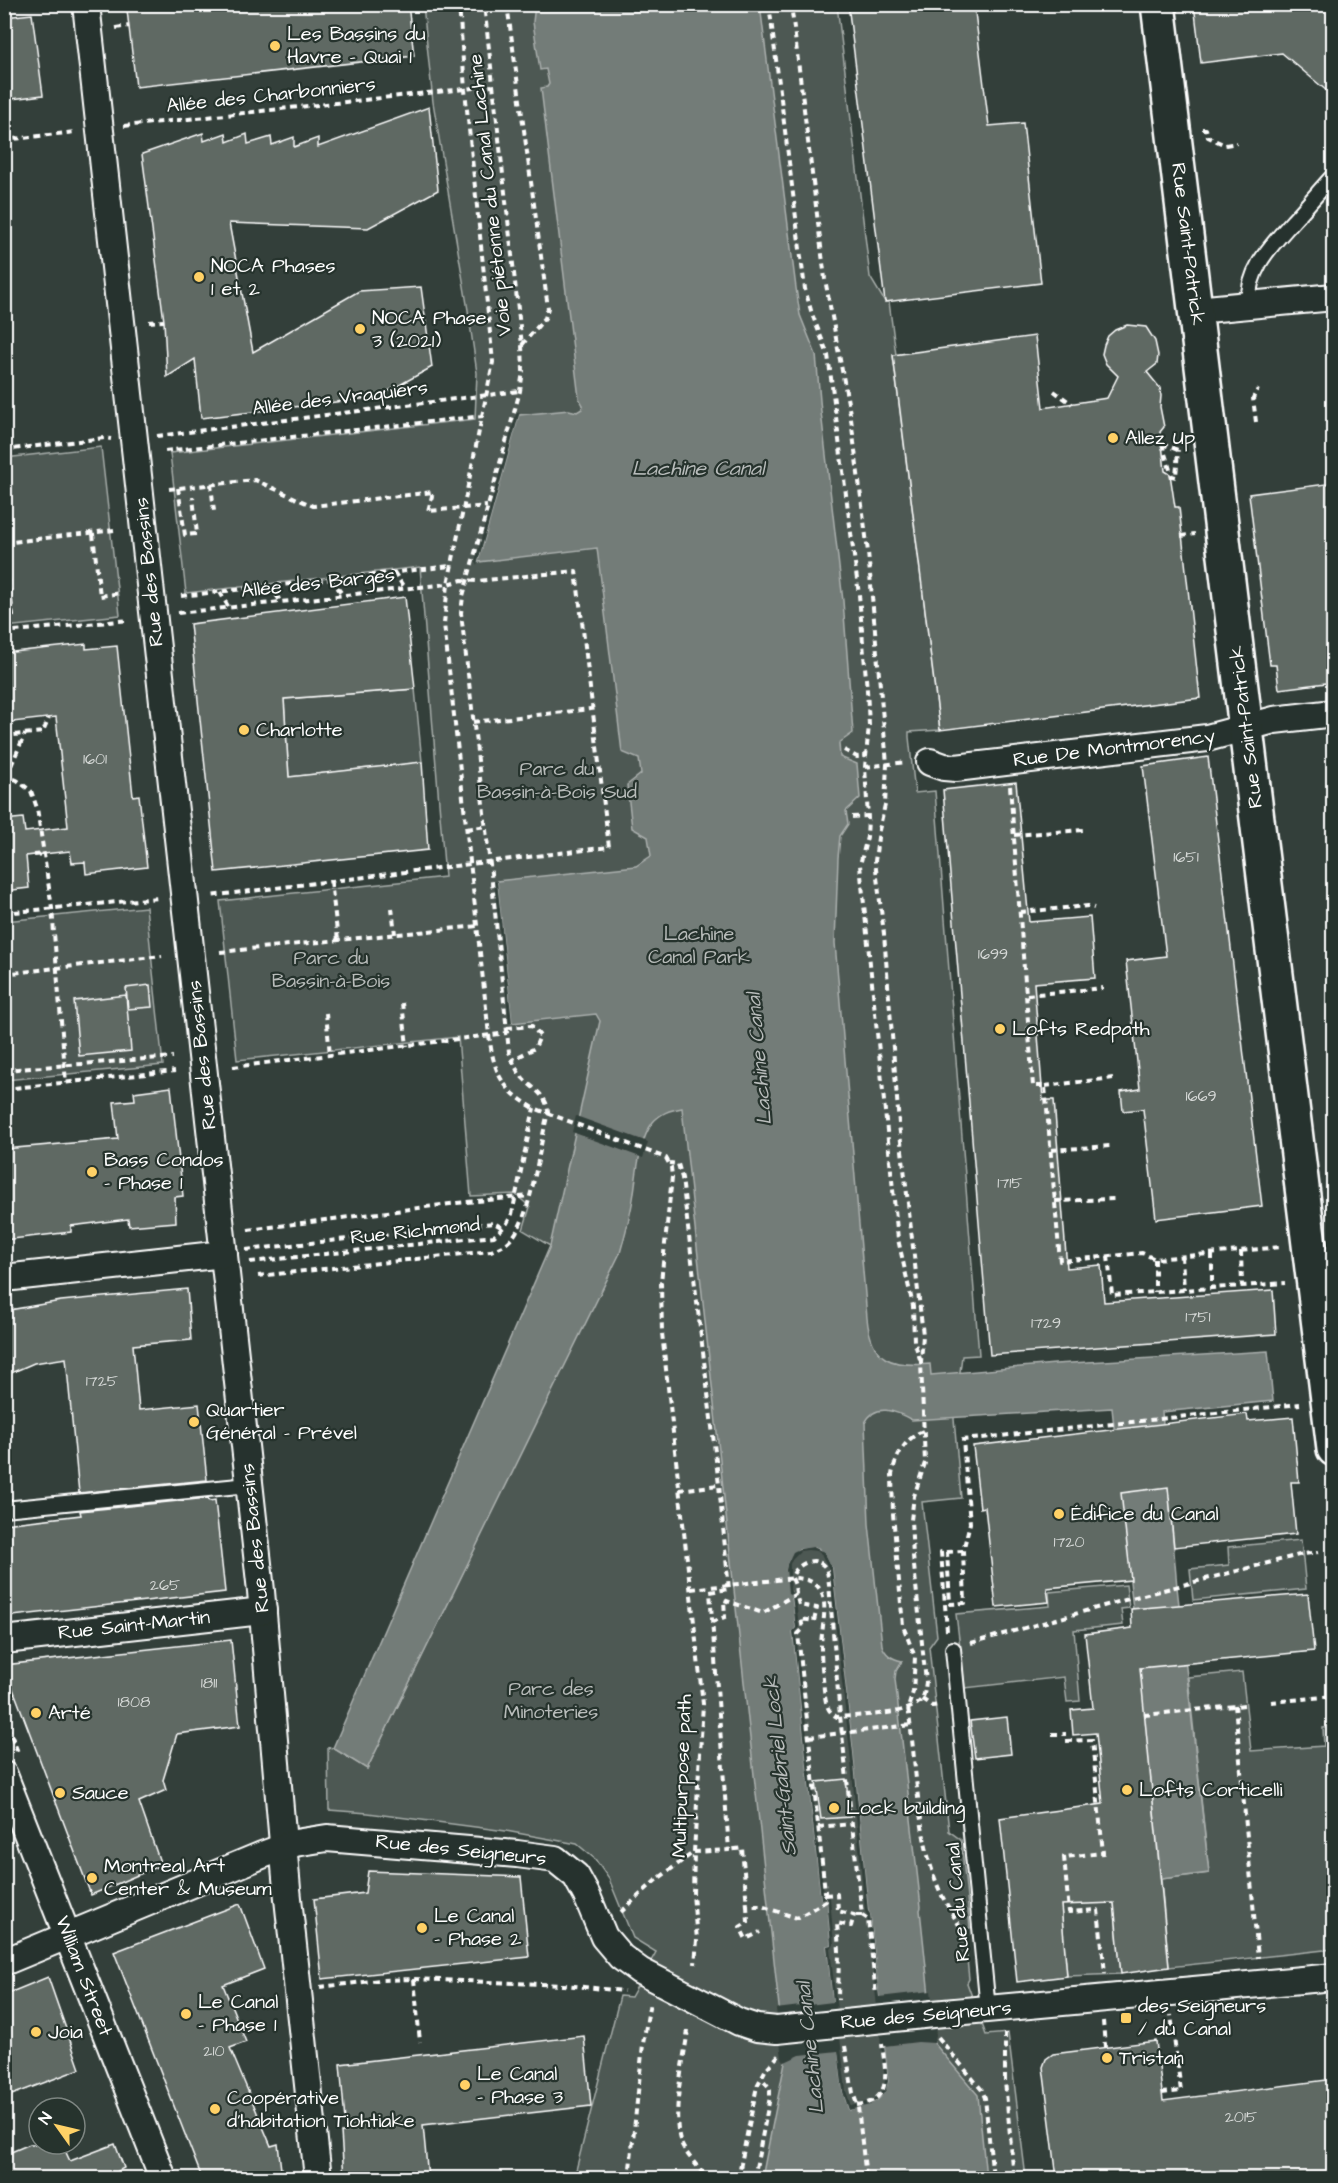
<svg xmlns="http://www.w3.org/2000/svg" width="1338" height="2183" viewBox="0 0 1338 2183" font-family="'Architects Daughter',sans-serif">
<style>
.green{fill:#4d5853;stroke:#a6aca9;stroke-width:1.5}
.water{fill:#737b78;stroke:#abb0ae;stroke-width:1.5;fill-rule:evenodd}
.pier{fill:#333f3a;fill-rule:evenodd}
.building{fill:#5f6964;stroke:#fff;stroke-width:1.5}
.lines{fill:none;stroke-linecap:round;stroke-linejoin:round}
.service-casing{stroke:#fff;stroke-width:18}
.minor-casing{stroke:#fff;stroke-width:30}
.secondary-casing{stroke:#fff;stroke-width:38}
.path{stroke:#fff;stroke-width:4;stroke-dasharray:6 4.5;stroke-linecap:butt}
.service{stroke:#26332d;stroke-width:14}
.minor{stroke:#26332d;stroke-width:26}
.secondary{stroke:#26332d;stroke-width:33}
.minor-bridge-casing{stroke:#fff;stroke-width:30;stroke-linecap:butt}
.minor-bridge{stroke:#26332d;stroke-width:26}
.poi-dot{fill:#ffd166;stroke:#26332d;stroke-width:2}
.labels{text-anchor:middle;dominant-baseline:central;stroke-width:4.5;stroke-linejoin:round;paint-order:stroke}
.number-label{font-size:16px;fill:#d7dad8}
.poi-label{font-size:20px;fill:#fff;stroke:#26332d;text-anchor:start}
.street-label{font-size:20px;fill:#fff;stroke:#26332d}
.park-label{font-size:20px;fill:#b8bcba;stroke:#26332d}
.water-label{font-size:21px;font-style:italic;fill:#b9bdbc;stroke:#26332d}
</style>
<rect width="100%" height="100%" fill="#333f3a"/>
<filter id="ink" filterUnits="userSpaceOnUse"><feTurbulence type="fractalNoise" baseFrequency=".0167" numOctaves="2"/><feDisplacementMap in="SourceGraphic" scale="12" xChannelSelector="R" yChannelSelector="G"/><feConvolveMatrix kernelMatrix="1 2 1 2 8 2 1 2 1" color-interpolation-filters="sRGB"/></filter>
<g filter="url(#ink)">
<g class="green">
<polygon points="423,5 837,5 870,277 885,302 889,302 896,355 893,356 940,730 909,732 909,737 915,793 935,791 979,1355 962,1356 954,1419 961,1498 922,1502 937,1636 929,1647 949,1831 961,1840 970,1928 964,1929 969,1979 967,1983 986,2035 1008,2033 1026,2178 574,2178 620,1996 631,1997 656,1952 633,1938 609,1879 595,1859 577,1844 506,1831 368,1813 329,1810 328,1747 333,1748 367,1769 619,1253 623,1241 550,1246 523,1230 530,1207 515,1194 471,1196 458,1037 237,1060 220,901 445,877 420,567 186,593 170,453 475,419 477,373 468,310 433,102"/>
<polygon points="101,447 120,615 5,627 5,458"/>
<polygon points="415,689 422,762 289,777 284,699"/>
<polygon points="146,907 163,1065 5,1080 5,921"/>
<polygon points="1301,1540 1306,1589 1193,1600 1190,1569 1229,1565 1228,1547"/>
<polygon points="1126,1585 1129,1608 1121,1609 1123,1625 1074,1630 1080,1701 1067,1702 1064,1677 965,1688 956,1614 1050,1606 1049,1592"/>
<polygon points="1242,1672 1251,1751 1324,1746 1323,1728 1333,1727 1333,1949 1169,1967 1161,1879 1209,1873 1188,1677"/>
<polygon points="1056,1851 1114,1903 1121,1974 1067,1976"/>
</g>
<path class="water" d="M535,5H760L796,288L800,315L816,355L821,412L843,601L853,733L839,743L840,757L857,764L860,798L846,811L848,824L840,836L838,858L835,943L867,1318C871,1361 891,1367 930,1364L931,1375L1055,1364L1268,1351L1273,1401L1162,1412L1177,1587L1209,1873L1161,1879L1112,1408L912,1420C896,1411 875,1402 865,1423L869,1524L882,1645C885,1655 892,1659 902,1661L896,1671L895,1679L921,1907L920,1910L934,2043L978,2095L986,2178H762L785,2062L682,1108C670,1110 661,1113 653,1122C638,1142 637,1175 633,1199C630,1217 625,1235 620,1253L367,1769L333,1748L550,1246L600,1021L596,1014L512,1023L497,881L636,866L651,856L648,837L632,828L627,785L641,774L639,759L622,752L597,548L478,562L519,415L569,410L577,412L582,409L583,405L579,398L541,88L547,87L549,84L546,69L540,70L533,22ZM818,1548L832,1568L853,1752L868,1911L870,1915L888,2081C883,2105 868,2103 849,2110L843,2091L827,1946L831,1945L827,1897L821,1898L793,1632L796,1628C795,1618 794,1608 792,1598C788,1575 779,1567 799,1549Z"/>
<g class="pier">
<polygon points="520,412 519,415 477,565 475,561 516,414"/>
<polygon points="497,881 512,1023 509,1023 494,882"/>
<polygon points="576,1116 648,1142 643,1158 572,1132"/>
<path d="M813,1547L824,1552L832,1568L853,1753L868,1911L870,1914L879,1997L931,1991L936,2035L934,2043L918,2042L884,2046L888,2081L886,2090L882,2096L870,2105L849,2110L843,2092L838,2051L800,2055L785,2062L782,2058L776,2009L833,2002L827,1946L831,1945L827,1898L821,1899L793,1631L796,1628L792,1596L788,1594L786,1570L787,1564L793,1552L799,1549ZM808,1550L817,1551L821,1554L829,1569L850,1752L865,1911L867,1915L885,2081L883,2089L873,2100L851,2106L846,2091L830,1948L834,1945L830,1897L828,1894L824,1895L796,1632L799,1628L796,1599L795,1594L791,1592L790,1578V1564L792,1559L800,1551Z"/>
</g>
<g class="building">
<polygon points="176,4 408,4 414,56 136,87 127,10"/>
<polygon points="848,4 974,4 989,126 1023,123 1041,283 885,302"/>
<polygon points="1194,4 1334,4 1334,97 1282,53 1201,63"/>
<polygon points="32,14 43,95 4,100 4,17"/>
<polygon points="429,107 438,190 368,228 229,223 253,352 359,291 421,287 432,367 378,397 201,418 195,359 167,377 164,321 142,154 203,133 204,141 226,133 227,142 247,134 248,144 271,137 272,145 294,137 294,147 318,138 318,147"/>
<polygon points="1127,325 1146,327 1155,341 1158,355 1157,364 1147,372 1160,388 1161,396 1160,407 1164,427 1160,432 1162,444 1165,471 1170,474 1175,507 1179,507 1200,698 940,730 893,355 1035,336 1043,408 1107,398 1118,376 1106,364 1102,354 1104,345 1108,336 1115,330"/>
<polygon points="1334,483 1334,682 1279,689 1276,665 1270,665 1249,494"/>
<polygon points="405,597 415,689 284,699 289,777 422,762 428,850 216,872 190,624"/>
<polygon points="86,644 86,649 117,646 133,796 139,795 147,867 86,874 85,862 72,863 70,851 26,856 29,888 4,891 4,820 23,818 25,832 68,827 56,717 4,723 4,653"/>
<polygon points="1208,757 1262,1206 1156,1219 1143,1109 1123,1111 1121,1092 1140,1089 1126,961 1166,956 1143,766"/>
<polygon points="1016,782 1029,922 1090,917 1095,978 1034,983 1043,1100 1054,1100 1067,1268 1101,1265 1104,1302 1273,1290 1276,1334 990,1355 943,790"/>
<polygon points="150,985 152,1007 128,1009 126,988"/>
<polygon points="126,995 131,1051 79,1056 74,1001"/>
<polygon points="171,1087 183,1196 175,1197 176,1222 129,1226 128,1219 71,1226 71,1232 4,1240 4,1149 118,1139 114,1102 135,1100 134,1092"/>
<polygon points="187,1289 191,1340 133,1345 139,1410 199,1404 207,1480 79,1493 66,1358 34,1363 4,1376 4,1311 61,1301"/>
<polygon points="1247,1414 1248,1421 1293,1417 1299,1482 1291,1482 1296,1534 1174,1547 1168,1487 1121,1493 1131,1580 1047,1588 1049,1602 996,1607 985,1507 980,1508 973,1446"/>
<polygon points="208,1498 209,1501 215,1500 225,1592 4,1617 4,1524 81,1515 80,1511"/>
<polygon points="1308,1594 1314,1651 1140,1668 1169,1967 1121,1974 1114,1903 1061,1905 1067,1976 1017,1982 1000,1818 1103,1804 1096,1733 1073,1735 1071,1710 1093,1708 1085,1634 1132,1628 1131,1609"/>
<polygon points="231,1640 240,1726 177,1734 163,1780 166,1790 139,1802 161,1865 91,1895 4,1665"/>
<polygon points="1007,1717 1011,1754 975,1758 970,1721"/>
<polygon points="846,1779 850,1817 821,1819 816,1782"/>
<polygon points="368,1871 521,1877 529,1957 322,1979 314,1899 365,1893"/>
<polygon points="240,1904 264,1969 223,1985 246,2042 230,2048 271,2146 278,2144 282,2178 202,2178 114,1952"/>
<polygon points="48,1977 80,2069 4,2098 4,1995"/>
<polygon points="584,2036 591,2106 423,2125 428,2178 344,2178 341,2132 346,2132 340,2064"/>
<polygon points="1156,2041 1163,2101 1334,2079 1334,2178 1057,2178 1043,2067 1046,2059 1053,2054"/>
<polygon points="30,2144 62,2144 70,2161 115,2144 124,2168 118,2171 121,2178 4,2178 4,2155"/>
</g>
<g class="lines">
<g class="service-casing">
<g id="service">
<path d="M1248,305C1248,268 1270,247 1293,221C1307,206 1320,190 1334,175"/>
<polyline points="4,1509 249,1485"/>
<polyline points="953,1649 988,2009"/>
</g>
</g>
<g class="minor-casing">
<g id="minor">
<polyline points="86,4 261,1591 287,1889 318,2178"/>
<polyline points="1196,310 1334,297"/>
<polyline points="930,762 944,767 956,768 1207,738 1274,720 1334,713"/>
<polyline points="4,1278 224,1254"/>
<polyline points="4,1640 263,1611"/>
<polyline points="4,1775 163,2178"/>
<polyline points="4,1962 262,1855 295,1843 327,1838 517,1854 555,1859 576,1876 587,1896 604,1937 621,1957 640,1971 739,2022 757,2028 777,2030"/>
<polyline points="933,2014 1334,1977"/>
</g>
</g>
<g class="secondary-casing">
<path id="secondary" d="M1158,4C1218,486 1273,967 1334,1449"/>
</g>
<g class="path">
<path d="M459,4L465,90L493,362L448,584L444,624L489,1035C494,1073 501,1089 534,1108L666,1158L671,1167L672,1177L661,1282L662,1333L703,1704L694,1852L693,1894L697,1940L695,1964"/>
<polyline points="507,4 548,308 545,318 522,345"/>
<polyline points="769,4 805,289 812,314 828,355 859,595 867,690 869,725 865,767 868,818 867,837 860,865 898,1239 913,1306 914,1341 921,1362"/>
<polyline points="116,28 129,26"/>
<polyline points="124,126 492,86"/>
<polyline points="1202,129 1206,129 1208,137 1225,145 1237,143"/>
<polyline points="4,140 75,132"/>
<polyline points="149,322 164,321"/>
<polyline points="1054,391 1072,404"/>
<polyline points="1256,422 1253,398 1258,389"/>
<polyline points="157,436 520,391"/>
<polyline points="1162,444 1172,476 1176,477 1178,450"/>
<polyline points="1162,444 1178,450"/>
<polyline points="4,450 104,438 111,439"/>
<polyline points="165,451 483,416"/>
<polyline points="211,484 214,511"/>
<polyline points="178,488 185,535 197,534 193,497"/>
<polyline points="169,489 255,480 313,506 433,492 428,511 487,506"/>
<polyline points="93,534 100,596 121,593"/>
<polyline points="1181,536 1195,534"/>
<polyline points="4,543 114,530"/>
<polyline points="4,548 13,616 6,632"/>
<polyline points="394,572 405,589"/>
<polyline points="331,579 343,595"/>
<polyline points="270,586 281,602"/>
<polyline points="220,592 229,608"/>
<polyline points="181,596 451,566"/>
<polyline points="178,613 448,584 462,580 477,581 576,571 609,847 210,896"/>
<polyline points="4,632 129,620"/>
<polyline points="473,722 591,709"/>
<polyline points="4,736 43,732 49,718"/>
<polyline points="844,750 857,757 866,756"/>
<polyline points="865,767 906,762"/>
<polyline points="4,775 17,780 31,791 37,808 52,908 66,1083"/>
<polyline points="7,775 25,734"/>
<polyline points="1010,786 1033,1086 1045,1086 1060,1261 1142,1253 1155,1259 1281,1247"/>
<polyline points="852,817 868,816"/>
<polyline points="467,829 486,826"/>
<polyline points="1014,835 1083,830"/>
<polyline points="34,855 45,854"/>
<polyline points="331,881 338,940"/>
<polyline points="392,908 395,934"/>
<polyline points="1020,912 1088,906 1094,908"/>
<polyline points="4,913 159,898"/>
<polyline points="220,952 478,926"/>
<polyline points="4,974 162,956"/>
<polyline points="1027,995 1103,988"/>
<polyline points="402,1003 407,1046"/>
<polyline points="326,1013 330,1055"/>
<polyline points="507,1028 532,1026 540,1036 535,1048 512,1060"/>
<polyline points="233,1067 507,1033"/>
<polyline points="4,1070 173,1057"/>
<polyline points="1045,1086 1113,1078"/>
<polyline points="4,1089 175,1071"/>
<polyline points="1051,1150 1110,1146"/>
<polyline points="1055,1201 1114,1199"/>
<polyline points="248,1230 457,1203 529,1196"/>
<polyline points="246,1250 494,1223 503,1228"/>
<polyline points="1241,1251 1242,1286"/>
<polyline points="1212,1254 1212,1288"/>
<polyline points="1108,1256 1112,1295 1285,1283"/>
<polyline points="1182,1256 1184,1290"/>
<polyline points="1155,1259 1155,1292"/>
<polyline points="250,1262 494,1236 506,1225 512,1214 534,1108"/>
<path d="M258,1276L491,1251C498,1248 506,1245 511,1239C532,1217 539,1145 548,1113C548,1096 534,1090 523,1078C516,1071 513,1061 509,1052L492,882L461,613L463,596L520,391L523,371L522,345L484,4"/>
<path d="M923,1431C905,1438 895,1457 892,1475L893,1514L903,1626L915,1657L913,1692L908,1708C917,1766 916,1834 939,1889C944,1901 952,1913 959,1925"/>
<polyline points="679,1490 719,1485"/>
<polyline points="947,1552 963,1551"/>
<path d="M691,1589L795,1578C838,1580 821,1621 821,1648C821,1662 823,1676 824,1690C826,1702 826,1711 837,1717C857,1715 909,1716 921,1700C925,1695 925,1688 926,1682L913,1556L911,1520L914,1496L925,1463L921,1362L923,1335L899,1124L884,934L875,861L879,830L885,805L887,764L868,552L851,419L825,279L791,4"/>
<path d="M796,1594L795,1585L792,1578C794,1566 813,1555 823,1565C828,1569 828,1578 829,1584L840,1716L862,1915H854"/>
<polyline points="712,1622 725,1617 724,1600 763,1613 796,1594 799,1605 817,1608 814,1621 801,1619 803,1629 798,1634 826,1901 797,1918 761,1906 747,1906 742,1848 729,1850"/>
<polyline points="947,1631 941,1552 947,1552 950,1604 965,1603 963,1551 970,1523 963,1440 1300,1404"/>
<polyline points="971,1643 1132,1598 1303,1554 1319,1552"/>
<polyline points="922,1699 932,1706 940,1705"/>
<polyline points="1271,1702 1334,1696"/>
<polyline points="1235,1705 1258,1958"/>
<polyline points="1144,1715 1245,1705"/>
<polyline points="4,1716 19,1755"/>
<polyline points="1052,1734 1066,1734"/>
<polyline points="809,1737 911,1725"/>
<polyline points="1066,1741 1092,1740 1103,1853 1064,1857 1069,1912 1098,1910 1105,1973"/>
<polyline points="818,1827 852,1824"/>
<polyline points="825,1895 837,1894 838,1911 854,1915 851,1926 837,1923 839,1951 838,2000"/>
<polyline points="747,1906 748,1922 740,1927 746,1939 760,1932"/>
<polyline points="621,1912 655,1881 694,1852 729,1850 710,1592 729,1589 719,1485 682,1178 678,1164 670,1163"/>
<polyline points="862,1915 868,1919 876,1995"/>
<polyline points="414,1979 420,2042"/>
<polyline points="320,1987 381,1980 414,1979 564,1985 624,1991"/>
<polyline points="1103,2021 1105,2047"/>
<path d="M688,2030C684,2058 670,2120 682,2145C688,2157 699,2167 706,2178"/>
<polyline points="1005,2033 1005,2081 1014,2178"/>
<polyline points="938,2037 982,2090 985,2098 993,2178"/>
<polyline points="845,2046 853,2093 858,2107 866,2178"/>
<polyline points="1176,2060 1186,2059"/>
<polyline points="1162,2093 1181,2091 1171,2015"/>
<path d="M857,2105C894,2101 885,2071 882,2044"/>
<polyline points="629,2178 643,2044 650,2002"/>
<polyline points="738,2178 757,2086 766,2069 779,2055"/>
<polyline points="754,2178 770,2097 770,2088 761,2078"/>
</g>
<use href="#service" class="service"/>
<use href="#minor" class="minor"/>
<use href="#secondary" class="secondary"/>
<g class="minor-bridge-casing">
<polyline id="minor-bridge" points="777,2030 933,2014"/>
</g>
<use href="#minor-bridge" class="minor-bridge"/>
</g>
</g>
<g class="poi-dot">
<circle cx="275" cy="46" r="6"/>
<circle cx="199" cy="277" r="6"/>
<circle cx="360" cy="329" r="6"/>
<circle cx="1113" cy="438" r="6"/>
<circle cx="244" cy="730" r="6"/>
<circle cx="1000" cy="1029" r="6"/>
<circle cx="92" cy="1172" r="6"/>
<circle cx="194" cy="1422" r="6"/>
<circle cx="1059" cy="1514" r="6"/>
<circle cx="36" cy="1713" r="6"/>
<circle cx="1127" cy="1790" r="6"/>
<circle cx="60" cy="1793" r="6"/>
<circle cx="834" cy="1808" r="6"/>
<circle cx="92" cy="1878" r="6"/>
<circle cx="422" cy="1928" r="6"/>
<circle cx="186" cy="2014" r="6"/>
<rect x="1120" y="2012" width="12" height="12" rx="3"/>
<circle cx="36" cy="2032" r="6"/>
<circle cx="1107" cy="2058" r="6"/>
<circle cx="465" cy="2085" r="6"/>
<circle cx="215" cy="2109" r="6"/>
</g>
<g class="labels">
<g class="number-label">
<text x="95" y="759">1601</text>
<text x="1186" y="857">1651</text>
<text x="993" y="954">1699</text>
<text x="1201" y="1096">1669</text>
<text x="1010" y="1183">1715</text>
<text x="1198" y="1317">1751</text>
<text x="1046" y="1323">1729</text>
<text x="102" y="1381">1725</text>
<text x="1069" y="1542">1720</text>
<text x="165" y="1585">265</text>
<text x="209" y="1683">1811</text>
<text x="134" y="1702">1808</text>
<text x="214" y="2051">210</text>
<text x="1241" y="2117">2015</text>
</g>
<g class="poi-label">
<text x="287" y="34">Les Bassins du<tspan x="287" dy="23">Havre - Quai 1</tspan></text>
<text x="211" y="266">NOCA Phases<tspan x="211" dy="23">1 et 2</tspan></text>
<text x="372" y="318">NOCA Phase<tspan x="372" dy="23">3 (2021)</tspan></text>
<text x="1125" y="438">Allez Up</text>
<text x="256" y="730">Charlotte</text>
<text x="1012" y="1029">Lofts Redpath</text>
<text x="104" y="1160">Bass Condos<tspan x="104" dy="23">- Phase 1</tspan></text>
<text x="206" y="1410">Quartier<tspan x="206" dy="23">Général - Prével</tspan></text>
<text x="1071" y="1514">Édifice du Canal</text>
<text x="48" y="1713">Arté</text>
<text x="1139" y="1790">Lofts Corticelli</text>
<text x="72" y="1793">Sauce</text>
<text x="846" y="1808">Lock building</text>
<text x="104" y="1866">Montreal Art<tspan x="104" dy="23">Center &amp; Museum</tspan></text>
<text x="434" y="1916">Le Canal<tspan x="434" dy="23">- Phase 2</tspan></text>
<text x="198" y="2002">Le Canal<tspan x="198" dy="23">- Phase 1</tspan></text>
<text x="1138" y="2006">des Seigneurs<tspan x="1138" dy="23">/ du Canal</tspan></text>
<text x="48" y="2032">Joia</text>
<text x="1119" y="2058">Tristan</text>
<text x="477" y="2074">Le Canal<tspan x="477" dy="23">- Phase 3</tspan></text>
<text x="227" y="2098">Coopérative<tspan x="227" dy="23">d'habitation Tiohtiake</tspan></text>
</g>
<g class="street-label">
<text transform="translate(271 95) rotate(-6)">Allée des Charbonniers</text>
<text transform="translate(490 195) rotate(-96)">Voie piétonne du Canal Lachine</text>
<text transform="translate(1188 244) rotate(83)">Rue Saint-Patrick</text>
<text transform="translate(340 398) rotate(-7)">Allée des Vraquiers</text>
<text transform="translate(149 572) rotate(-96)">Rue des Bassins</text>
<text transform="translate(318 583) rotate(-6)">Allée des Barges</text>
<text transform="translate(1246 727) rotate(-97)">Rue Saint-Patrick</text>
<text transform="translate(1114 748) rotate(-7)">Rue De Montmorency</text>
<text transform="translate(202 1055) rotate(-96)">Rue des Bassins</text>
<text transform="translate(415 1231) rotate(-6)">Rue Richmond</text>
<text transform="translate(255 1538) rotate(-96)">Rue des Bassins</text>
<text transform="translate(134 1625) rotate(-6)">Rue Saint-Martin</text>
<text transform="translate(682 1776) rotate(-88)">Multipurpose path</text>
<text transform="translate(461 1850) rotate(6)">Rue des Seigneurs</text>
<text transform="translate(958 1902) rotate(-95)">Rue du Canal</text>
<text transform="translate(84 1976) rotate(69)">William Street</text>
<text transform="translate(926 2015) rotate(-5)">Rue des Seigneurs</text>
</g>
<g class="park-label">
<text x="557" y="769">Parc du<tspan x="557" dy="23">Bassin-à-Bois Sud</tspan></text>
<text x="699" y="934">Lachine<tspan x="699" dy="23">Canal Park</tspan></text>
<text x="331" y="958">Parc du<tspan x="331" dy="23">Bassin-à-Bois</tspan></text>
<text x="551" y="1689">Parc des<tspan x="551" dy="23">Minoteries</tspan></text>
</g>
<g class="water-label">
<text x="698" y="468">Lachine Canal</text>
<text transform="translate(759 1059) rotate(-95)">Lachine Canal</text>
<text transform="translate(780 1766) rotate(-96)">Saint-Gabriel Lock</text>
<text transform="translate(810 2048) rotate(-96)">Lachine Canal</text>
</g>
</g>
<rect width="1338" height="2183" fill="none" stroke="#26332d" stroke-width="24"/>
<rect x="12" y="12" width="1314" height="2159" fill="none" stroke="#fff" stroke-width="2" filter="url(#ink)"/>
<g transform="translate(57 2126) rotate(304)"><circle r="28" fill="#26332d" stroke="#7d8581" stroke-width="1.5"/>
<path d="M0-4.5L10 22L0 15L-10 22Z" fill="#ffd166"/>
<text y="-9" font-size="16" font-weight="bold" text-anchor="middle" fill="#ffffff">N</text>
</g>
</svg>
